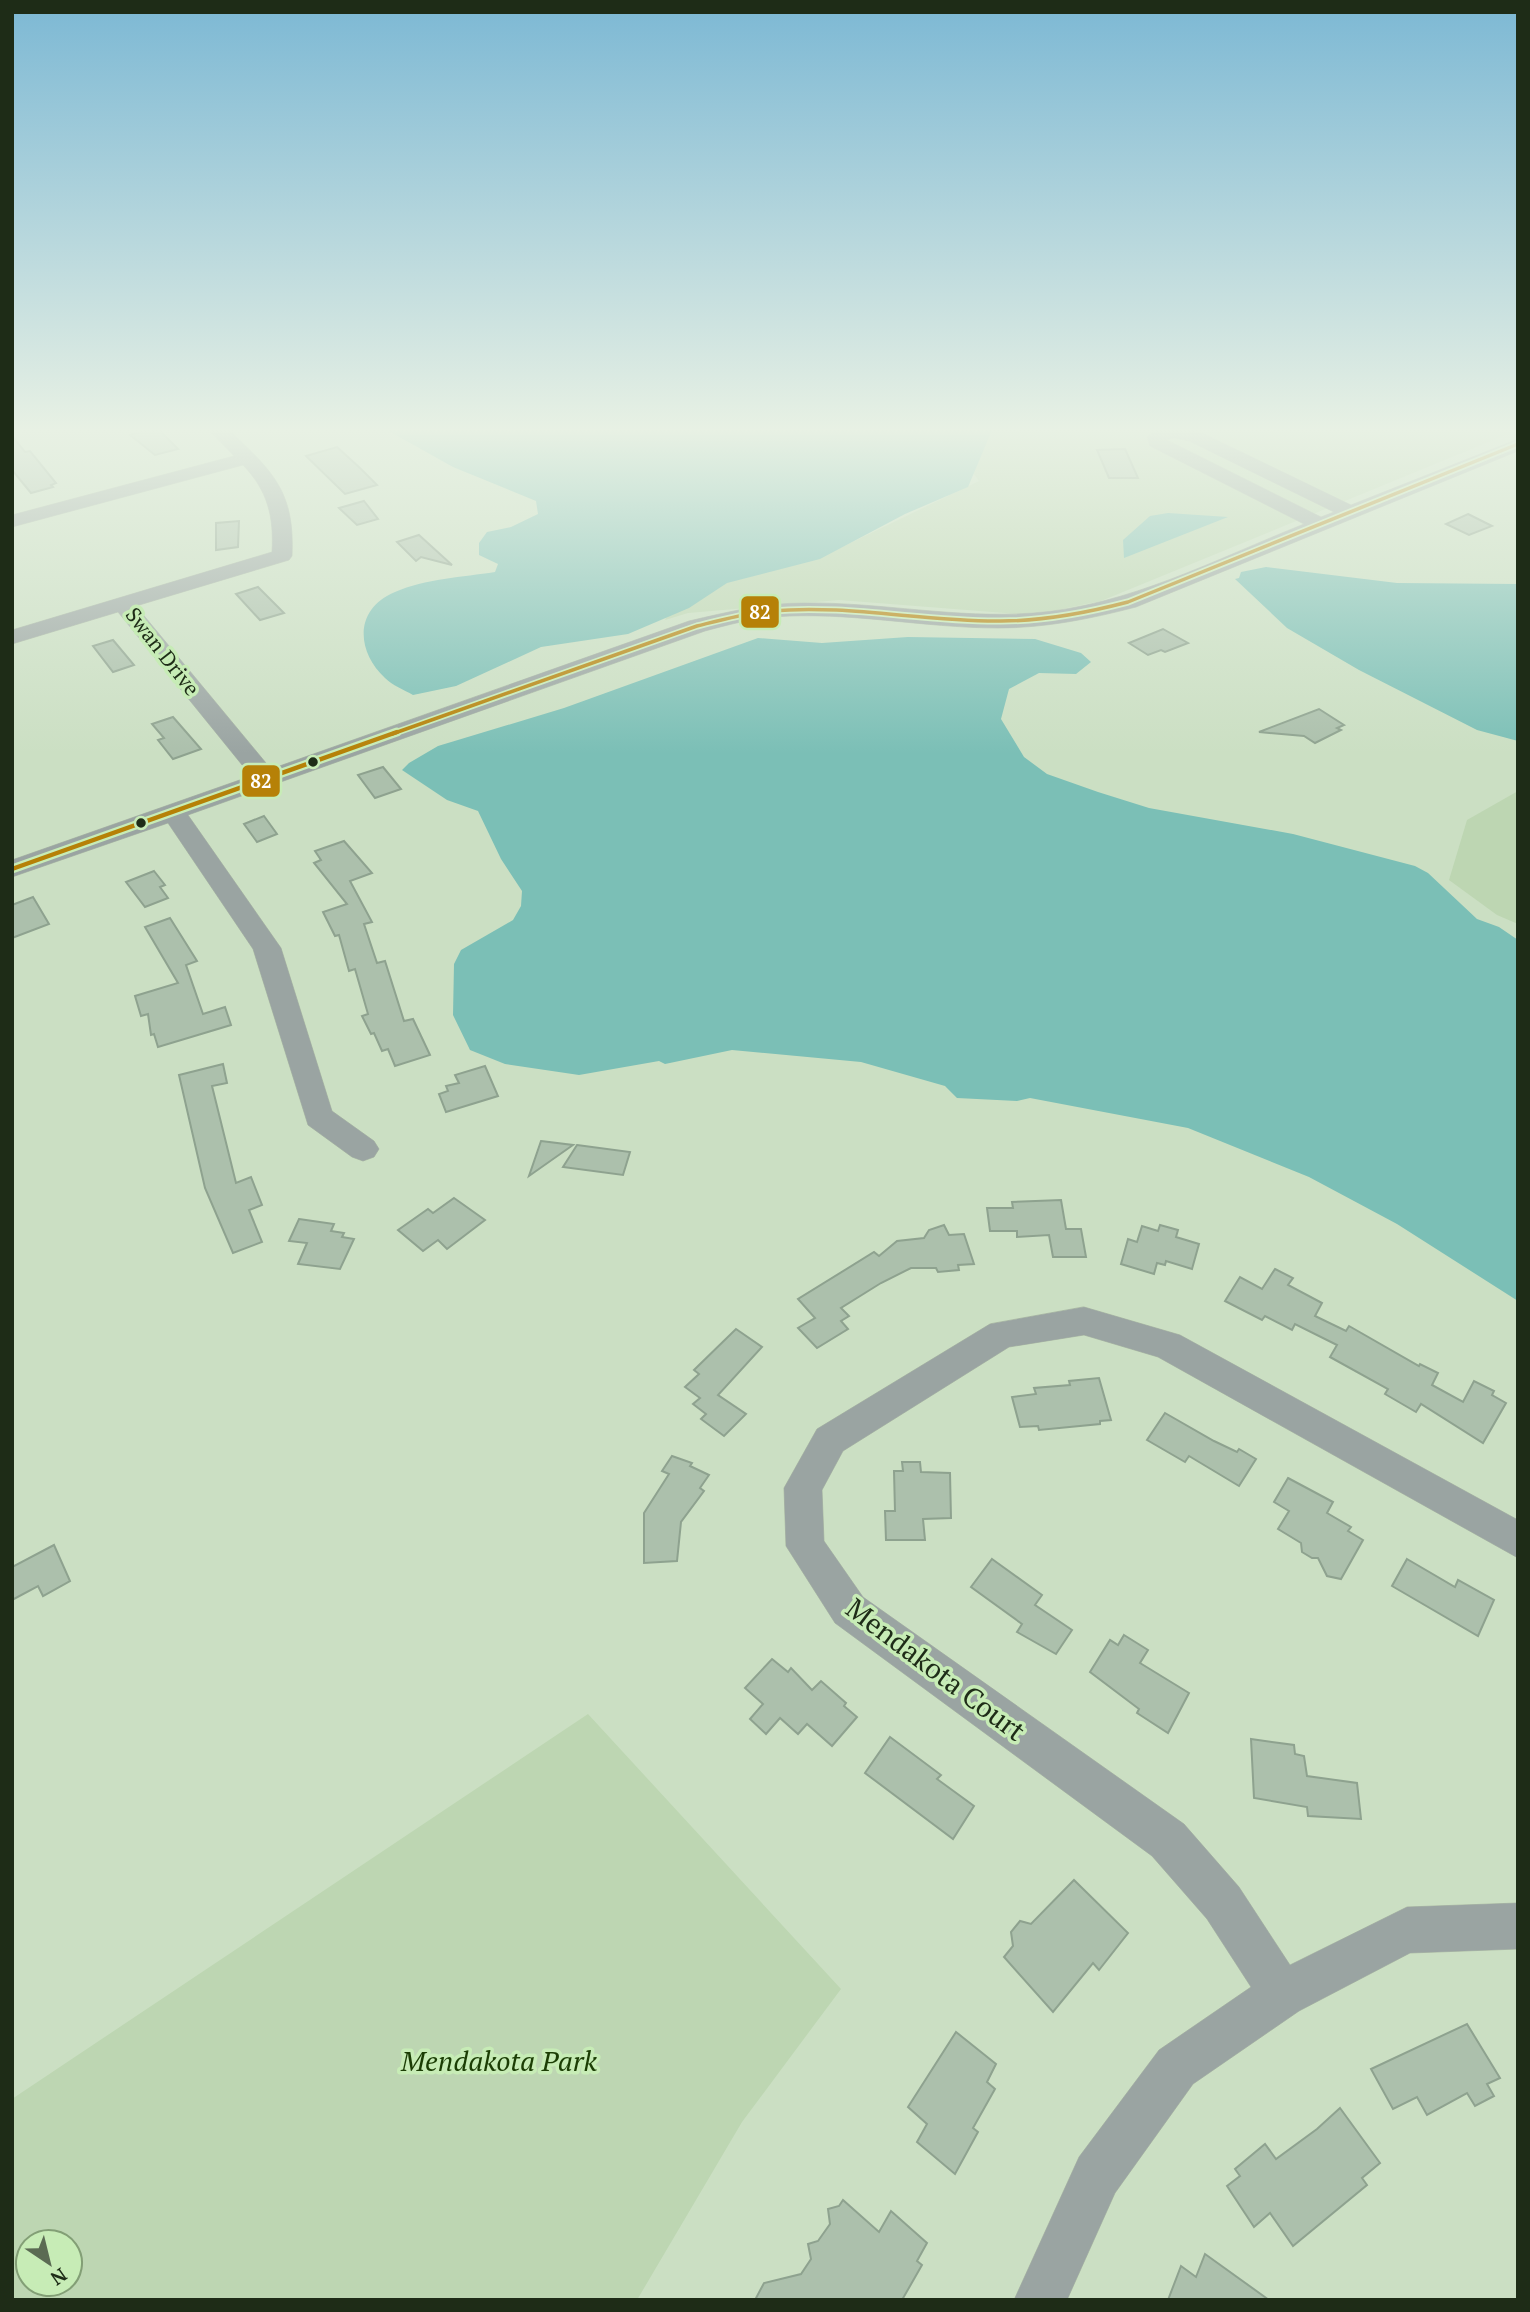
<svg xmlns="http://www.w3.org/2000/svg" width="1530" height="2312" viewBox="0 0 1530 2312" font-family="'PT Serif',serif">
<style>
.green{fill:#bdd6b2;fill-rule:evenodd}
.water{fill:#7bbfb6}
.building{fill:#acc0ac;stroke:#8ea28f;stroke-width:2}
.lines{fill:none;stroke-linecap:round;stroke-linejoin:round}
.minor-casing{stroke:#adbca6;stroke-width:1}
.minor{fill:#9aa4a2;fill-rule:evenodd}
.bus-1-far1-casing{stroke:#c7ecb6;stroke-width:7}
.bus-1-casing{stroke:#c7ecb6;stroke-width:9}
.bus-1-far1{stroke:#b68107;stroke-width:3.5}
.bus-1{stroke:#b68107;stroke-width:4.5}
.bus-dot{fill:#1e2c17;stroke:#c7ecb6;stroke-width:2.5}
.labels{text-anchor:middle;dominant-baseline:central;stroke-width:7;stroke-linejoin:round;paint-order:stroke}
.far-street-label{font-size:21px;fill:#1e2c17;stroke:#c7ecb6}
.near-street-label{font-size:28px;fill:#1e2c17;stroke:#c7ecb6}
.near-park-label{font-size:28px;font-style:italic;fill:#1b3d04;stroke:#c7ecb6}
.line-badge{stroke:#c7ecb6;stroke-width:2.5}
.badge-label{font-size:19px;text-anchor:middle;font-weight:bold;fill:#fff}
</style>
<rect width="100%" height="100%" fill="#cbdfc3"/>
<g class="green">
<polygon points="992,430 1518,430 1101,601 1057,610 1019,614 839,600 688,613 665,620 684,581 842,547 979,481 954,447"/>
<polygon points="1518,791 1518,924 1497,915 1449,880 1467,820"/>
<path d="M588,1714L841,1989L742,2122L637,2300H12V2099ZM70,2242V2284H28V2242Z"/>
</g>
<g class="water">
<path d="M387,430H992L968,487L905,514L820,559L727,583L689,608L628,634L541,647L456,686L413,695C404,690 392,685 385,678C356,651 354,609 395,592C425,579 463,577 495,572L498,564L479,555V543L487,532L511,527L538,514L536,501L453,467Z"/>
<polygon points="1168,513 1228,517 1124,558 1123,540 1150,516"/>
<polygon points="1266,567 1397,583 1518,584 1518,741 1477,730 1359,670 1287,628 1235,579 1239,578 1241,572"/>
<polygon points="908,637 1035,639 1081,653 1091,662 1076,674 1039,673 1009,689 1001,719 1024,757 1047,774 1098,792 1149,808 1293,834 1415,866 1428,873 1477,919 1499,927 1518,940 1518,1301 1397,1224 1309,1177 1188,1128 1030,1098 1017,1101 957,1098 945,1086 861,1062 732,1050 665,1064 659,1061 579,1075 505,1064 470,1050 453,1015 454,964 461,950 513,920 521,906 522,891 501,859 478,811 447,800 402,770 409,763 438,746 564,708 758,638 822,643"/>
</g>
<g class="building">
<polygon points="148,430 159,430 178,449 155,455 130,435"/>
<polygon points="12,436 25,452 30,451 56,483 51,485 53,487 31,493 12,470"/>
<polygon points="337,447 360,468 377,485 345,494 306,456"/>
<polygon points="1125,449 1138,478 1109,478 1097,450"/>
<polygon points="364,501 378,519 357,525 339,508"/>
<polygon points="1468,514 1492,526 1469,535 1446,524"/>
<polygon points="239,521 238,547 216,550 216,523"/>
<polygon points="419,535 452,565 421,557 416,561 397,542"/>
<polygon points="258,587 284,613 260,620 236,594"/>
<polygon points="1163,629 1188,643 1165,652 1161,650 1148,655 1129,643"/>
<polygon points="113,640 134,665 113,672 93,646"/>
<polygon points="1319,709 1344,725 1337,728 1341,730 1315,743 1304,736 1259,732"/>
<polygon points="173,717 201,749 173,759 158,740 164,738 152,724"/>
<polygon points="383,767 401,789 375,798 358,775"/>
<polygon points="264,816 277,834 257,842 244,824"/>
<polygon points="344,841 372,873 350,881 372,922 364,924 377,963 385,961 404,1021 413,1019 430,1055 395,1066 388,1049 382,1051 374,1033 371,1034 362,1016 368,1014 355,969 349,971 339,935 335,936 323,912 347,904 314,863 321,860 315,851"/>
<polygon points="154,871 165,885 160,887 168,898 145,907 126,882"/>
<polygon points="33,897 49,924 12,938 12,905"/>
<polygon points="170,918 197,961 186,965 203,1014 225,1007 231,1025 158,1047 154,1034 151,1035 148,1014 141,1016 135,996 178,983 145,927"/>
<polygon points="223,1064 227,1083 212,1086 236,1183 251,1177 262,1205 249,1210 262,1242 233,1253 205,1188 179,1075"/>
<polygon points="485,1066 498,1096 446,1112 439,1094 448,1091 446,1086 459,1083 455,1075"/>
<polygon points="541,1141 573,1145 529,1176"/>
<polygon points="577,1145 630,1152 623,1175 563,1167"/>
<polygon points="454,1198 485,1220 447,1249 438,1240 423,1251 398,1230 428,1209 433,1213"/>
<polygon points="1061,1200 1066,1229 1081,1229 1086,1257 1053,1257 1049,1235 1017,1237 1017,1231 990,1231 987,1208 1013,1208 1012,1202"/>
<polygon points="299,1219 334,1224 331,1231 344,1233 342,1237 354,1239 340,1269 298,1264 307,1243 289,1241"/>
<polygon points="944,1225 949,1235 964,1234 974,1264 958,1265 959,1270 938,1272 936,1268 911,1268 881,1283 841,1308 849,1316 841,1321 848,1329 817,1348 798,1328 815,1318 798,1299 874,1252 879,1256 897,1241 924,1238 929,1230"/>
<polygon points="1160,1225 1178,1230 1176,1237 1199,1244 1192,1269 1166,1261 1165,1265 1157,1263 1154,1274 1121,1264 1128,1239 1137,1242 1142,1226 1158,1231"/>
<polygon points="1275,1269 1293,1278 1288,1285 1322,1303 1315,1316 1346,1331 1349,1326 1419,1366 1420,1364 1438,1373 1432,1385 1463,1402 1474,1381 1494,1391 1492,1395 1506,1403 1483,1443 1421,1404 1416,1412 1385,1394 1388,1389 1330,1357 1337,1345 1295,1324 1292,1330 1265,1316 1262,1320 1225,1301 1240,1277 1262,1289"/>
<polygon points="736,1329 762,1347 718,1395 746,1414 724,1436 701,1419 706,1414 693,1404 700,1398 685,1387 699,1374 694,1370"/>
<polygon points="1099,1378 1111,1420 1100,1421 1100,1424 1039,1430 1038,1426 1020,1427 1012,1397 1036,1394 1034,1388 1070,1385 1069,1381"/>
<polygon points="1165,1413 1214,1441 1237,1452 1239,1449 1256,1459 1239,1486 1189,1456 1185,1462 1147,1440"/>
<polygon points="672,1456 692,1463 690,1466 709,1475 700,1488 704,1491 681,1522 677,1561 644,1563 644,1513 669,1474 662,1471"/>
<polygon points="902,1462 920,1462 921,1472 950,1473 951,1518 923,1519 925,1540 886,1540 885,1511 895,1511 894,1471 903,1471"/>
<polygon points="1288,1478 1333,1502 1327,1513 1351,1527 1348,1531 1363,1540 1341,1579 1327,1576 1318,1558 1312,1558 1302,1552 1301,1543 1278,1529 1289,1511 1274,1502"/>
<polygon points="54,1545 70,1581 43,1596 38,1586 12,1600 12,1567"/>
<polygon points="992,1559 1042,1595 1035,1605 1072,1630 1056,1654 1017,1632 1022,1624 971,1587"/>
<polygon points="1407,1559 1455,1587 1458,1580 1494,1600 1478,1636 1392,1586"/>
<polygon points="1124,1635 1148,1650 1140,1663 1189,1693 1168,1733 1137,1713 1139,1709 1090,1672 1110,1640 1118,1645"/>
<polygon points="772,1659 788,1672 791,1668 812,1690 821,1681 846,1703 844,1706 857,1717 832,1746 807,1724 798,1734 780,1718 766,1734 750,1719 763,1704 745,1688"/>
<polygon points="890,1737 941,1775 937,1779 974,1806 953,1839 865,1773"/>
<polygon points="1251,1739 1294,1745 1295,1754 1304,1756 1307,1776 1357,1783 1361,1819 1308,1816 1307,1807 1254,1798"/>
<polygon points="1074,1880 1128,1933 1099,1970 1093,1963 1053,2012 1004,1957 1013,1946 1011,1932 1020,1921 1031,1924"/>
<polygon points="1467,2024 1500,2078 1487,2084 1494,2096 1475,2106 1467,2093 1427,2115 1417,2097 1393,2109 1371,2069"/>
<polygon points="956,2032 996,2064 987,2082 995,2089 973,2128 978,2132 955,2174 917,2142 927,2124 908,2107"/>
<polygon points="1340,2108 1380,2163 1362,2178 1367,2185 1293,2246 1270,2213 1254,2227 1227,2186 1240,2176 1235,2169 1265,2144 1276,2159 1317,2129"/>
<polygon points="843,2200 879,2232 891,2211 927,2243 917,2261 922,2265 902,2300 755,2300 764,2283 801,2274 811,2259 808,2244 818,2241 830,2224 828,2209 839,2206"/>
<polygon points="1205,2254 1269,2300 1168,2300 1181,2266 1196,2277"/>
</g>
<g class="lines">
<g class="minor-casing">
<g id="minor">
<path d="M209,430H229C273,472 295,491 292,556L289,560L136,606L271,769L689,621C728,612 764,603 804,603C881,602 956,619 1033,613C1128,606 1216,559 1304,524L1150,446L1147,437C1159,425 1186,429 1202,433L1351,505L1518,439V451L1136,607C1090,619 1045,628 998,628C923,628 848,611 773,617C750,619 727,625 705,631L188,815L281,948L332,1111L374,1141L379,1149L374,1157L363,1161L352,1157L308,1125L253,949L168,823L12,877V860L251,776L118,612L12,644V630L272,552C274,517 268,491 243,465L12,527V515L234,456ZM1174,438L1189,441L1334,512L1321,517L1167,440Z"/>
<polygon points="1084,1307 1180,1335 1518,1520 1518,1558 1158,1357 1084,1335 1009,1347 843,1451 822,1490 824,1541 863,1597 1184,1824 1239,1887 1290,1965 1407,1907 1518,1903 1518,1949 1410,1953 1299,2011 1193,2084 1115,2193 1067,2300 1014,2300 1079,2157 1159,2050 1251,1987 1207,1919 1152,1856 835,1623 786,1546 784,1488 817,1429 990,1324"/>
</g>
</g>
<use href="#minor" class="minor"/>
<g class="bus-1-far1-casing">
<path id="bus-1-far1" d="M392,734L697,626C721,620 746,613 771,611C848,604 924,622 1001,621C1044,621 1086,613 1128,602L1518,444"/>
</g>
<g class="bus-1-casing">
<polyline id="bus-1" points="12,869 397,732"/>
</g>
<use href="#bus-1-far1" class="bus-1-far1"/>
<use href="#bus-1" class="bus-1"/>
</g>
<linearGradient id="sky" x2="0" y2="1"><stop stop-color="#7cb8d4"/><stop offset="0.57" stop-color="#e8f1e4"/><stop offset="1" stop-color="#e8f1e4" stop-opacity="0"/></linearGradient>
<rect width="1530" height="754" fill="url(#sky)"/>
<g class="bus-dot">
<circle cx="313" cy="762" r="6"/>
<circle cx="141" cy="823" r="6"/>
</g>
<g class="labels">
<g class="far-street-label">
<text transform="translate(163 651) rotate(52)">Swan Drive</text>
</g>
<g class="near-street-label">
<text transform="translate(936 1669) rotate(37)">Mendakota Court</text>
</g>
<g class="near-park-label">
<text x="499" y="2060">Mendakota Park</text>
</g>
</g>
<g class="line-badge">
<rect x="740" y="595" width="40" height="34" rx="7" fill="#b68107"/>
<rect x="241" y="764" width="40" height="34" rx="7" fill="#b68107"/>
</g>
<g class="badge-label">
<text x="760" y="619">82</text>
<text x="261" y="788">82</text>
</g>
<rect width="1530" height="2312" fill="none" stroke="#1e2c17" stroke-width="28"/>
<g transform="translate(49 2263) rotate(145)"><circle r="33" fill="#c7ecb6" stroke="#839f76" stroke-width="2"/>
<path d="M0-5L12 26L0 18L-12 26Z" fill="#5b6b53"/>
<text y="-10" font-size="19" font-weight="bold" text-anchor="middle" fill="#1e2c17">N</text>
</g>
</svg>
